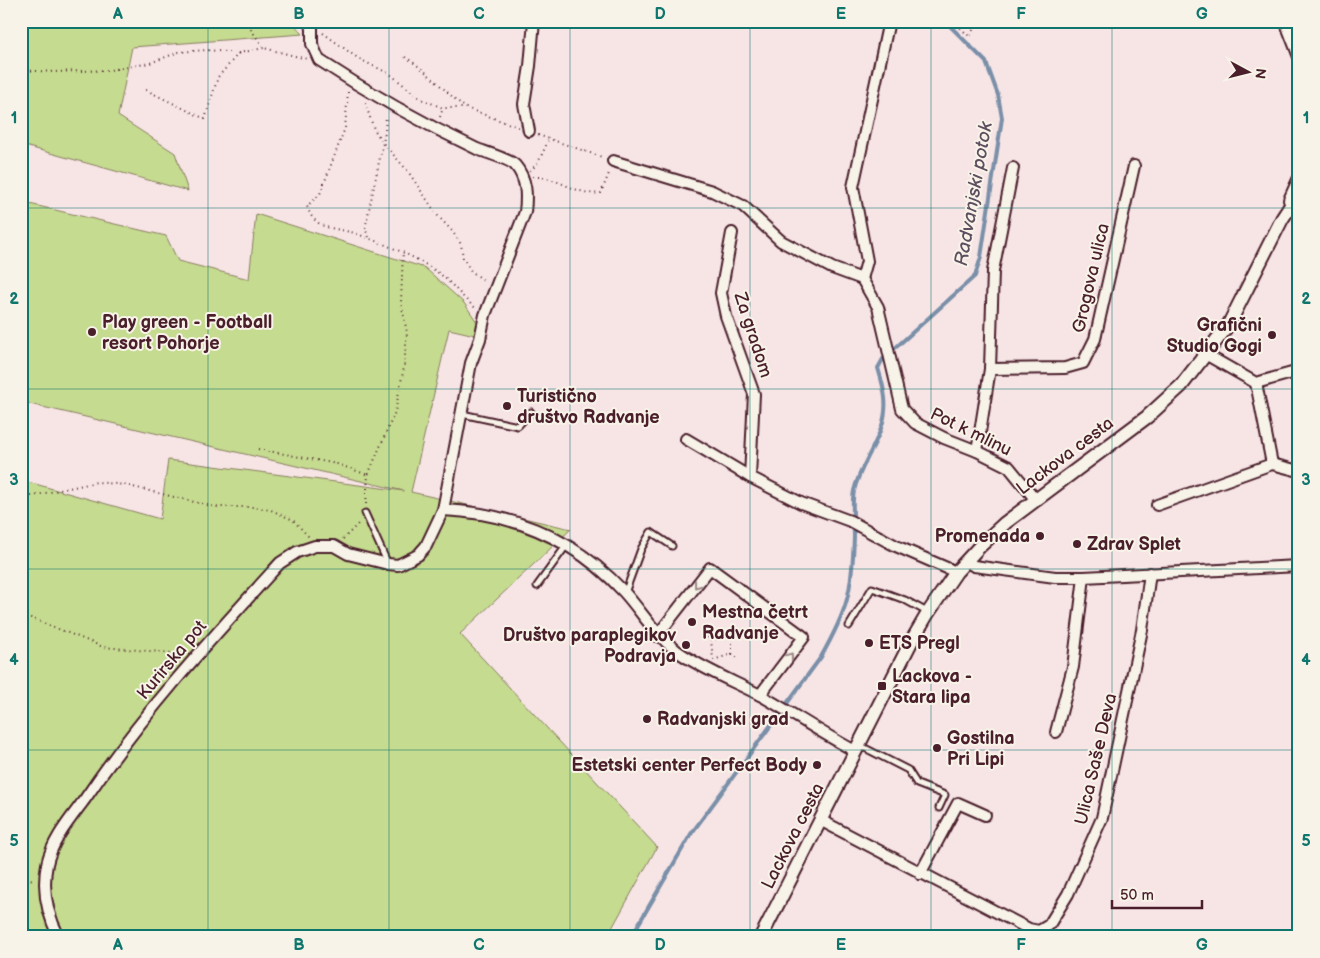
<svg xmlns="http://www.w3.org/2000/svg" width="1320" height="958" viewBox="0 0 1320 958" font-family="'Balsamiq Sans',sans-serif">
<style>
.green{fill:#c5db90;stroke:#887d5e}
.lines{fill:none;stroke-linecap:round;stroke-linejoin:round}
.stream{stroke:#7a8fa8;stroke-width:4}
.service-casing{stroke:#4a1f2b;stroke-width:9}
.minor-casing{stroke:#4a1f2b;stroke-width:14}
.tertiary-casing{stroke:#4a1f2b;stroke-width:16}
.path{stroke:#4a1f2b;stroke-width:2;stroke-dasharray:1 4;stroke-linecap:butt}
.service{stroke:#f7f3e8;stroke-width:5}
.minor{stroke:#f7f3e8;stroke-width:10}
.tertiary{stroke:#f7f3e8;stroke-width:12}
.oneway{stroke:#a0898a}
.grid{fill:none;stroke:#0f766e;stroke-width:1;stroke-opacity:0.55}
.poi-dot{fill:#4a1f2b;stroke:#f7f3e8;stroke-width:2}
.labels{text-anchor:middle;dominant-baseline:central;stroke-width:4;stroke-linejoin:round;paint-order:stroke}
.street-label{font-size:18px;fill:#4a1f2b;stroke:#f7f3e8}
.poi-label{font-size:18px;font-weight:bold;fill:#4a1f2b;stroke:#f7f3e8;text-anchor:start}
.water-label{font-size:19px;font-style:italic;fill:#5e4e5f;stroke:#f7f3e8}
.neatline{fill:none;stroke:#0f766e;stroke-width:2}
.grid-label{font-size:16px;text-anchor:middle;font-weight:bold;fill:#0f766e}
</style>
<rect width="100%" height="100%" fill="#f7e5e6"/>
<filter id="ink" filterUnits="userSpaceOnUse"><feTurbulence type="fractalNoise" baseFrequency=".02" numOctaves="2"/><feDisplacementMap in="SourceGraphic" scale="10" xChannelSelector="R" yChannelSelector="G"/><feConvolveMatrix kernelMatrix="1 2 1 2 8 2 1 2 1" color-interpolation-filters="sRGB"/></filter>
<g filter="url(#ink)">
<g class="green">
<polygon points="21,21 291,21 303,34 132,47 118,116 175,153 188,191 21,145"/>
<polygon points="21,202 166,236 178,261 249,279 256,214 425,268 464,303 488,338 449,329 411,492 571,529 460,634 657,847 607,937 21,937 21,480 160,519 168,460 404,491 21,402"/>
</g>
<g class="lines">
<path class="stream" d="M631,937L691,834L821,657C848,609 852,592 854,537C854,522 851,506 854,491C861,459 889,433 885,398C884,388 881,378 878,368L883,359L975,276L981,257L1002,118L998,95L986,62L945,21"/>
<g class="service-casing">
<g id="service">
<polyline points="462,414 518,426 531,412"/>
<polyline points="365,513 388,564"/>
<polyline points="537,586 566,546"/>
<polyline points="625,593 641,549 651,532 672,546"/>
<polyline points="849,626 872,588 905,600 927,612"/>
<polyline points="859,745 908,770 917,784 945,795 939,808"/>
</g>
</g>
<g class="minor-casing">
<g id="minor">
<polyline points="1285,21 1299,57"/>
<polyline points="529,131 524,104 530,66 534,21"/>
<polyline points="613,161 712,191 743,206 781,241 832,268 862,279 878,307 902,409 915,423 944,438 977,451 1009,467 1036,500"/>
<polyline points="732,233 721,293 726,316 754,394 750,477"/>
<polyline points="862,279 867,261 853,187 889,21"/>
<polyline points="1207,355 1256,383 1299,371"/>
<polyline points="990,369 1065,368 1083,363 1095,339 1134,166"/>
<polyline points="1256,383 1272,464"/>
<polyline points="686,439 750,477 801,503 850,521 896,546 956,572"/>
<polyline points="977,451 990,369 993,271 1013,168"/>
<polyline points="1157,505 1272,464 1299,471"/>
<path d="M443,510C515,513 575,539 624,592C642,612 654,634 677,651C702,669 733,681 760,695C792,713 823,734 855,751"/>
<polyline points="966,561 974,566 1055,577 1084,577 1299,566"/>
<polyline points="657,636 710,568 804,637 760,695"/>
<polyline points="1056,732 1073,667 1084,577"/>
<polyline points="820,820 1029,929 1039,931 1049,925 1068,894 1102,818 1142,630 1150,573"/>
<polyline points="920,874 958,803 985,815"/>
<path d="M59,937C47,914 42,889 47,864C52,840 71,818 85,799C142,714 211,639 280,563L297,552L315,546H334L348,554L388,564L398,565L418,555L426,546L443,510L471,363L480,339L485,315L525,212C527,195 527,179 515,165C511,160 485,152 477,149C422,123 369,93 319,60L312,44V28L309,21"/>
</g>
</g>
<g class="tertiary-casing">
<g id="tertiary">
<polyline points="1290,200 1299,180"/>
<polyline points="761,937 911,642 928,613 956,572 980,546 1005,523 1147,417 1181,386 1229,324 1282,219 1299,193"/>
</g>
</g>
<g class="path">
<polyline points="245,21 264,48 307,59"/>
<polyline points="953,21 970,37 977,21"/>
<polyline points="323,33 359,59 390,74 421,99 443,108 466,108 518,127"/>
<path d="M405,57C428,71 445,92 466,108"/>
<polyline points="21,70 53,72 110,70 150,63 179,52 207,50 239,53 264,48"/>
<polyline points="146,90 205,119 218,77 239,53"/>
<path d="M348,92L345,128L320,194L307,206C315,233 337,226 360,235C389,246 415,256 440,274C453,284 462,298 477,309"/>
<polyline points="365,103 374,129 383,143 407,170 438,216 452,231 461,244 463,258 471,271 486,282"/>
<polyline points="440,117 443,108"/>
<polyline points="538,135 602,157"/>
<polyline points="530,171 538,163 548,141"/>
<path d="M533,177C557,175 577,197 601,193L610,171"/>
<polyline points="369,237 365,229 385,133 386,115"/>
<polyline points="258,449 337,464 368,475"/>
<polyline points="21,495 32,496 97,482 125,485 215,507 253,507 271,510 293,520 309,537"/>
<polyline points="366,504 368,475 395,412 404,367 407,333 401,302 403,251"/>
<polyline points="343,539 359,523"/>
<polyline points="21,614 103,647 184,654"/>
<polyline points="703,634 711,640"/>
<polyline points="732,635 736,629"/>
<polyline points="732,654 738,658"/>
<polyline points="713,660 732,654 732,635 711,640 713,659"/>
<polyline points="21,877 34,880"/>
</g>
<use href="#service" class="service"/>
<use href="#minor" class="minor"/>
<use href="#tertiary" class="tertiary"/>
</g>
<defs><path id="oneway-chevron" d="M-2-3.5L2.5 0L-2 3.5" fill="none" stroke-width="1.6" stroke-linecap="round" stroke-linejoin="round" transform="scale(1.25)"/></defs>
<g class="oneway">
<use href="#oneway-chevron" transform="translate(697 585) rotate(128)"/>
<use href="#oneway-chevron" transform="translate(790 656) rotate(-53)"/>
</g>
</g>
<path class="grid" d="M208,21V937M389,21V937M570,21V937M750,21V937M931,21V937M1112,21V937M21,208H1299M21,389H1299M21,569H1299M21,750H1299"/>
<g class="poi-dot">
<circle cx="92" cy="332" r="5"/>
<circle cx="1272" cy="335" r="5"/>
<circle cx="507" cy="406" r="5"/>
<circle cx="1040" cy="536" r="5"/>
<circle cx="1077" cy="544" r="5"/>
<circle cx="692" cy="622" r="5"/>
<circle cx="869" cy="643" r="5"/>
<circle cx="686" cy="645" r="5"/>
<rect x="877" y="681" width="10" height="10" rx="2.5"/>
<circle cx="647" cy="719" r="5"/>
<circle cx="937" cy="748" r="5"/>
<circle cx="817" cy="765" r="5"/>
</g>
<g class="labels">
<g class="street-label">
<text transform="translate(1091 278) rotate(-77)">Grogova ulica</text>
<text transform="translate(753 335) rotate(72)">Za gradom</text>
<text transform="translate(971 432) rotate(26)">Pot k mlinu</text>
<text transform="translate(1065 456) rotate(-37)">Lackova cesta</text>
<text transform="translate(172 660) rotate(-50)">Kurirska pot</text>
<text transform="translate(1096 759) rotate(-77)">Ulica Saše Deva</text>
<text transform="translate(793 836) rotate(-63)">Lackova cesta</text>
</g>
<g class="poi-label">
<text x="102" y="322">Play green - Football<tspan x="102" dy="21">resort Pohorje</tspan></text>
<text x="1262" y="325" text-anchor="end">Grafični<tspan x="1262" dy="21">Studio Gogi</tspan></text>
<text x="517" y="396">Turistično<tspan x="517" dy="21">društvo Radvanje</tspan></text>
<text x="1030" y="536" text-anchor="end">Promenada</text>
<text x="1087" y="544">Zdrav Splet</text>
<text x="702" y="612">Mestna četrt<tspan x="702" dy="21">Radvanje</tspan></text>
<text x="676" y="635" text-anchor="end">Društvo paraplegikov<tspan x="676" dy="21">Podravja</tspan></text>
<text x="879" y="643">ETS Pregl</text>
<text x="892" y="676">Lackova -<tspan x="892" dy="21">Stara lipa</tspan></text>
<text x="657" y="719">Radvanjski grad</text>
<text x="947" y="738">Gostilna<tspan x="947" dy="21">Pri Lipi</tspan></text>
<text x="807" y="765" text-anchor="end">Estetski center Perfect Body</text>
</g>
<g class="water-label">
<text transform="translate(974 194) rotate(-80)">Radvanjski potok</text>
</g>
</g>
<rect width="1320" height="958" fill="none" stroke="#f7f3e8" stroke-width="55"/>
<g transform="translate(1248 72) rotate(97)" stroke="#f7f3e8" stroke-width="4" paint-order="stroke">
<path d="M0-4L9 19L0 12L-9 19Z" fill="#4a1f2b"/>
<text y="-8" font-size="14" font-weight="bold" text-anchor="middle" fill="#4a1f2b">N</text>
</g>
<path d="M1112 900v8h90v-8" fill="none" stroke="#4a1f2b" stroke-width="2.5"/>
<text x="1120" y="900" font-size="15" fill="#4a1f2b" stroke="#f7f3e8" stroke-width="4" paint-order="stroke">50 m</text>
<rect x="28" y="28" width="1264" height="902" class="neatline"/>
<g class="grid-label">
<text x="118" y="19">A</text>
<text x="299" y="19">B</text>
<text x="479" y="19">C</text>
<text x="660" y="19">D</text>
<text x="841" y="19">E</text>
<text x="1021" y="19">F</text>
<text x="1202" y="19">G</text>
<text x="14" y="123">1</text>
<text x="1306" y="123">1</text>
<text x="14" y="304">2</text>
<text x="1306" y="304">2</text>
<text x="14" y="485">3</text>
<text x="1306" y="485">3</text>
<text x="14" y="665">4</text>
<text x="1306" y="665">4</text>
<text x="14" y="846">5</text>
<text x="1306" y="846">5</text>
<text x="118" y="950">A</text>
<text x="299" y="950">B</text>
<text x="479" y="950">C</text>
<text x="660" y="950">D</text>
<text x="841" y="950">E</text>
<text x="1021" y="950">F</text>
<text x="1202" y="950">G</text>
</g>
</svg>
